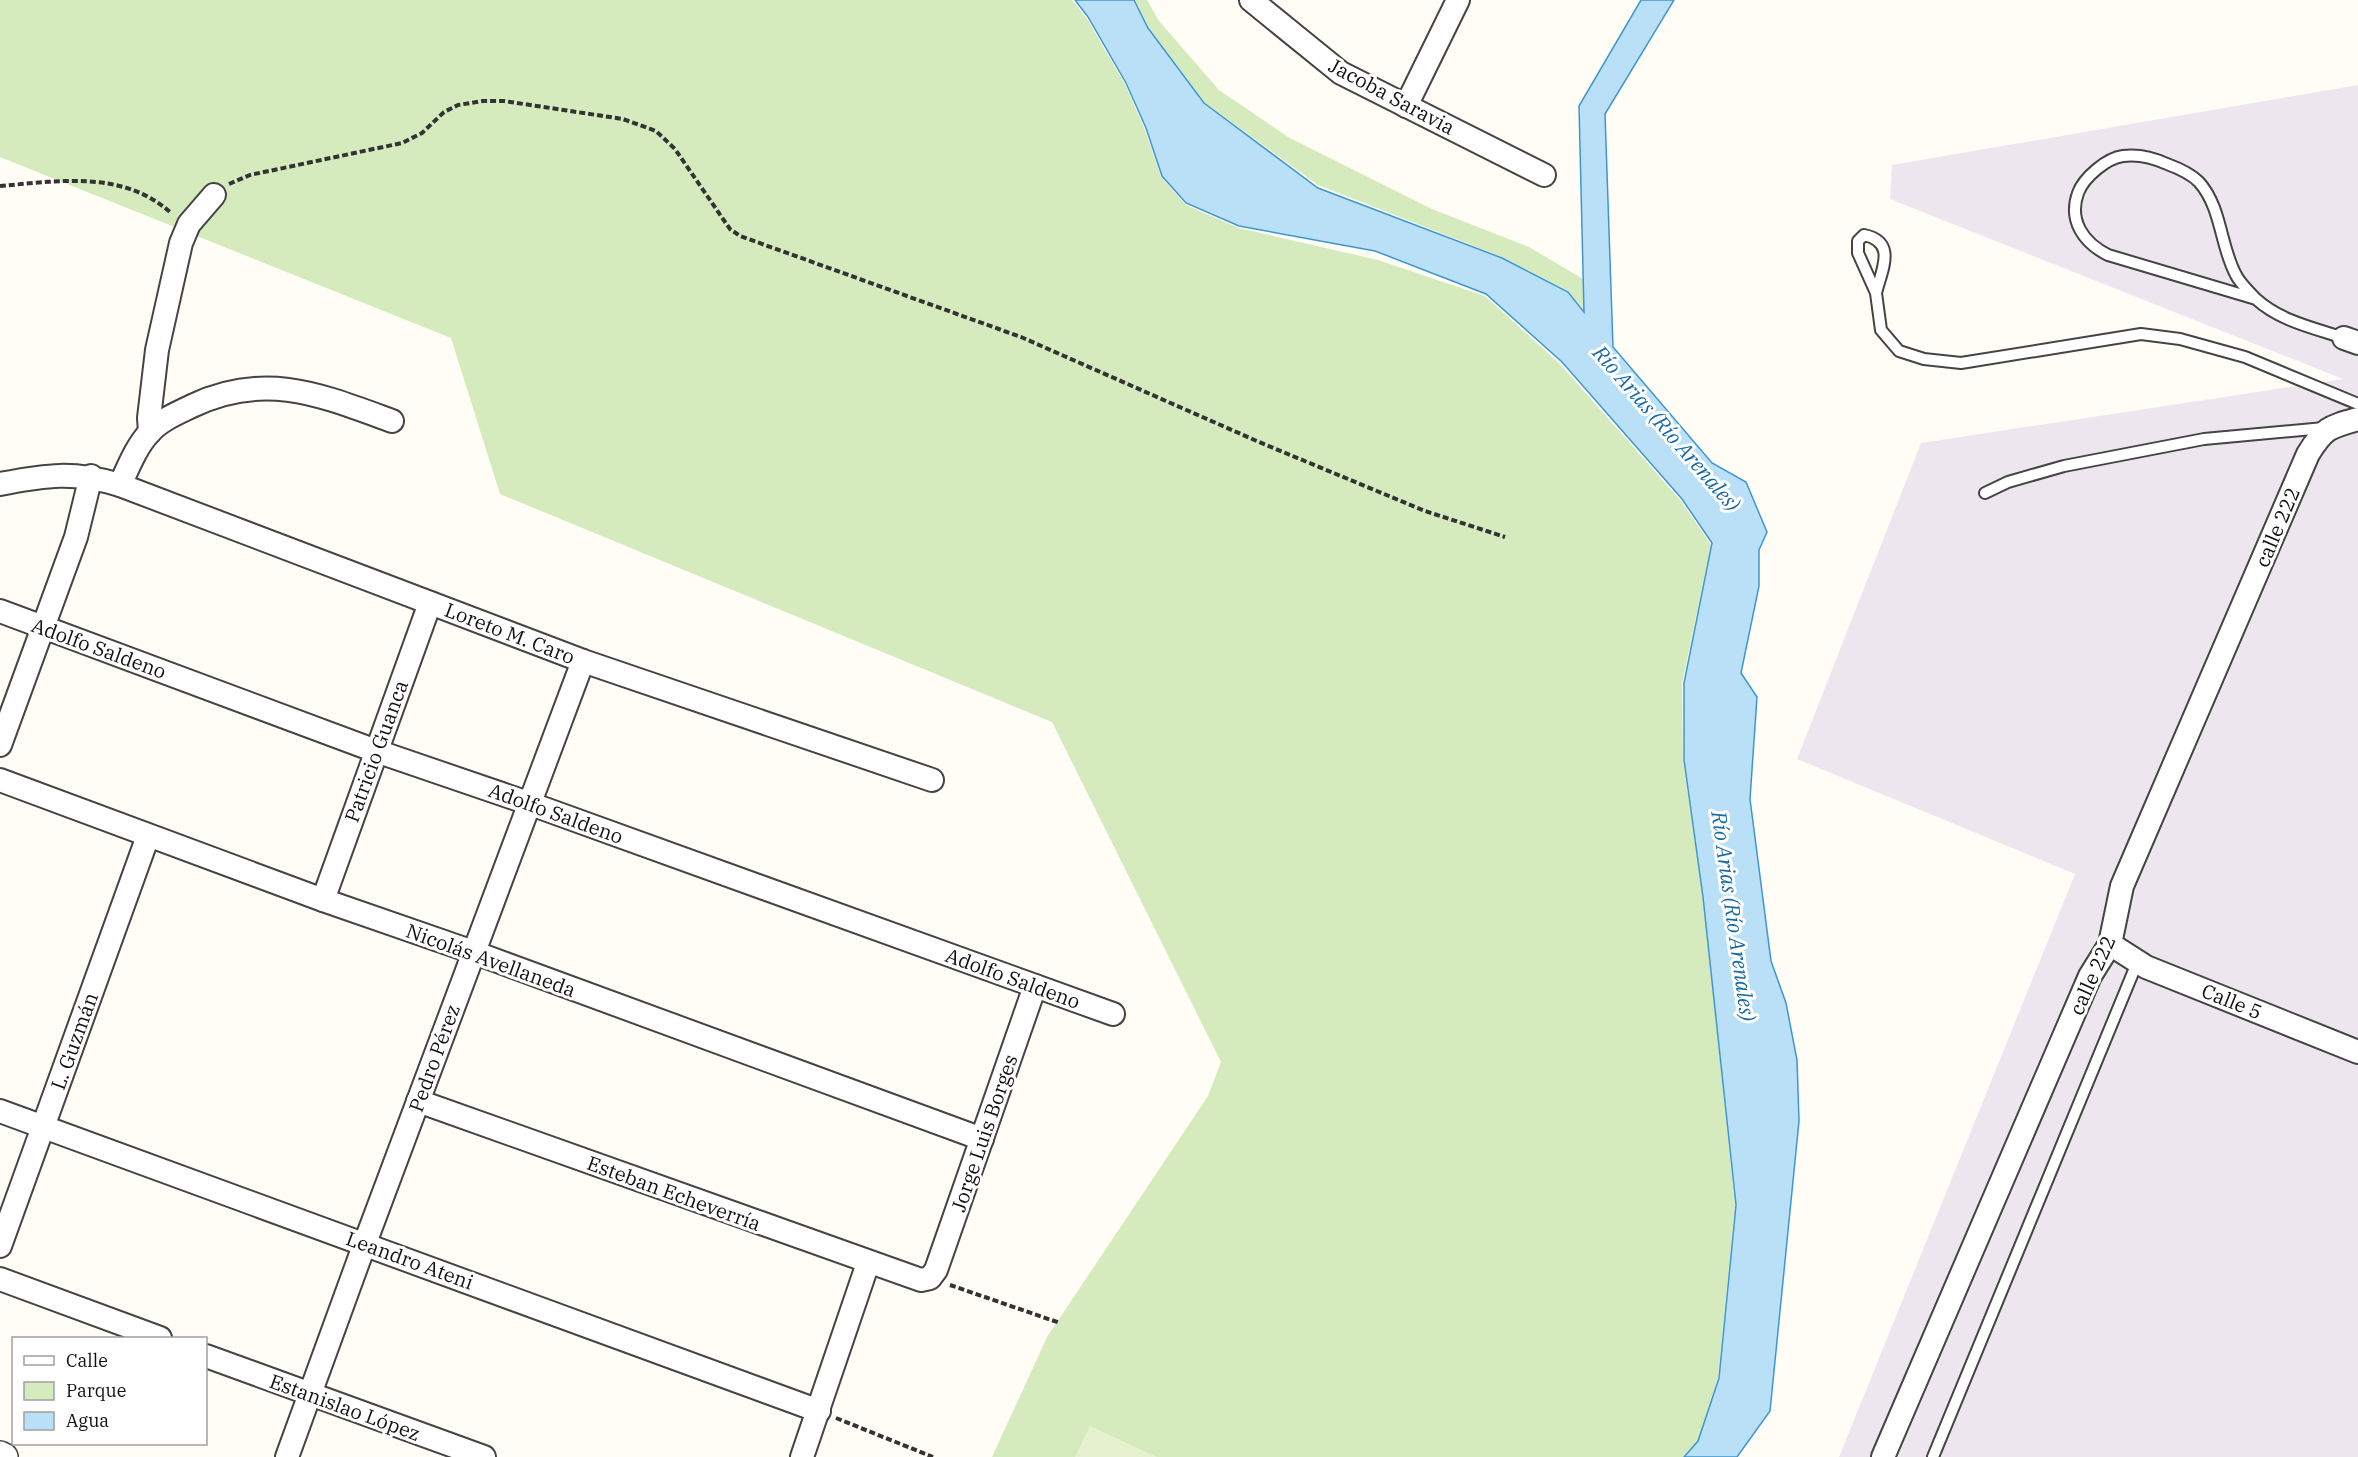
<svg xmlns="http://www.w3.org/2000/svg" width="2358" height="1457" viewBox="0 0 2358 1457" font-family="'IBM Plex Serif',serif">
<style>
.industrial{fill:#eee6ef}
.green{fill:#d5ebbd}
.pitch{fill:#e6f2cf}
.water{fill:#b9e0f7;stroke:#3f96cf;stroke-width:1.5}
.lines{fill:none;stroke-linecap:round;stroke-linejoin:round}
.service-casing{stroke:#444;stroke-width:14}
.minor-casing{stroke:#444;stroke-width:26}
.tertiary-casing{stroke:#444;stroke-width:30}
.path{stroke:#333;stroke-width:4;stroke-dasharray:6 3;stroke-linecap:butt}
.service{stroke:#fff;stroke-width:10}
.minor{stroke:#fff;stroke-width:22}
.tertiary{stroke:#fff;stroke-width:27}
.labels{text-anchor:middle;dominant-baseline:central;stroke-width:6;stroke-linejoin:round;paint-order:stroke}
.street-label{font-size:20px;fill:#111;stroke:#fff}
.water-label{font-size:21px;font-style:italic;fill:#1768a6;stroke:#fff}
</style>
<rect width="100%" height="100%" fill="#fffdf5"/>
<polygon class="industrial" points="2358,85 2358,1457 1839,1457 2075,874 1797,759 1921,443 2343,379 1890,199 1892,165"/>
<g class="green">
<polygon points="0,0 1072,0 1087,19 1125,84 1145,130 1161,177 1186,205 1239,228 1378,260 1485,296 1560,364 1681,501 1711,545 1682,684 1683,761 1703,898 1735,1206 1718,1378 1698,1440 1683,1457 992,1457 1047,1337 1208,1096 1221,1062 1052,722 500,494 451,338 0,157"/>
<polygon points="1135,0 1147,0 1159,21 1219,90 1288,137 1432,209 1529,247 1583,279 1585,311 1568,291 1502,257 1318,185 1205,103 1149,28"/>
</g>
<polygon class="pitch" points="1090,1426 1157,1457 1075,1457"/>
<polygon class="water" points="1075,0 1134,0 1148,28 1204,103 1318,188 1502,258 1568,292 1584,312 1579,106 1641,0 1674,0 1605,114 1613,347 1712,463 1746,482 1767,532 1759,550 1759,586 1741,673 1757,697 1750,799 1771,961 1786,1003 1797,1060 1799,1121 1770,1411 1737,1457 1684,1457 1698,1441 1719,1378 1736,1205 1703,897 1684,760 1684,683 1712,543 1682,499 1562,362 1486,294 1375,251 1239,226 1186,203 1162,176 1146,128 1126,83 1088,17"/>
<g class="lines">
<g class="service-casing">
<g id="service">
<path d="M1876,293C1882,269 1897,242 1864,235L1858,241V253L1876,293L1881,330L1899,351L1924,359L1961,363L2141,334L2180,339L2245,357L2358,404"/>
<path d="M2256,299L2108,255C2084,243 2068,221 2078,193C2084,177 2107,158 2123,156C2137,154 2154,158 2167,164C2178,168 2191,174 2199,182C2222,208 2220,246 2236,275C2240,283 2250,293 2256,299C2280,321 2314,328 2344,338"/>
<polyline points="1985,493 2008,482 2064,466 2204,439 2324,428"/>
<polyline points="1933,1457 2137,963"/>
</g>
</g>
<g class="minor-casing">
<g id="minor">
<polyline points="1251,0 1341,73 1544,175"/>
<polyline points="1406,106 1458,0"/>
<polyline points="2344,338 2358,343"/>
<polyline points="150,432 149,418 157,350 181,243 189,224 214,195"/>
<path d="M0,484C47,475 73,471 120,485L583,661L932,780"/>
<path d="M120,485C128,468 136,447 149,433C160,420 178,413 192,406C265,371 321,395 392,421"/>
<polyline points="0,611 376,751 531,804 1113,1014"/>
<polyline points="0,745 76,537 91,476"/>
<polyline points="0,780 323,900 473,952 982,1139"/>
<polyline points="323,900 430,603"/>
<polyline points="2110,944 2146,967 2358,1052"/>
<polyline points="418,1101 921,1280 930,1278 936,1270 1035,986"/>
<polyline points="0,1111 819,1411"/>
<polyline points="0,1246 148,836"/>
<polyline points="0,1279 160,1338"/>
<polyline points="206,1356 484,1457"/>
<polyline points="287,1457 365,1243 583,661"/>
<polyline points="802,1457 868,1263"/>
<path d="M1883,1457L2090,976L2110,944L2122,886L2308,454C2324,428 2329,427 2358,419"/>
</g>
</g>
<g class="tertiary-casing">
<polyline id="tertiary" points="0,1455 4,1457"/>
</g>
<g class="path">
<polyline points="229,184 250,175 402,143 422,133 444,112 458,105 483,101 504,101 623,119 656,131 675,149 723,219 730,229 740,236 1021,337 1259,442 1425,511 1505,537"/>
<path d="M0,186C58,181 124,170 171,213"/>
<polyline points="950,1285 1060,1323"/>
<polyline points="836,1418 933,1457"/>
</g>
<use href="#service" class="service"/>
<use href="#minor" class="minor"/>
<use href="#tertiary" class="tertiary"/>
</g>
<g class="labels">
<g class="street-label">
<text transform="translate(1392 96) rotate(28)">Jacoba Saravia</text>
<text transform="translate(2277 527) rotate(-67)">calle 222</text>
<text transform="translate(510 633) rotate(21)">Loreto M. Caro</text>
<text transform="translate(99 648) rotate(20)">Adolfo Saldeno</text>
<text transform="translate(376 751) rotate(-70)">Patricio Guanca</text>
<text transform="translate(556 813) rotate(20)">Adolfo Saldeno</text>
<text transform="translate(491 960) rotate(20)">Nicolás Avellaneda</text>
<text transform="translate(2092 975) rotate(-66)">calle 222</text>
<text transform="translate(1013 978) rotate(20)">Adolfo Saldeno</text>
<text transform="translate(2232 1001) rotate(22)">Calle 5</text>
<text transform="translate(74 1041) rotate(-70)">L. Guzmán</text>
<text transform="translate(434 1058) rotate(-70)">Pedro Pérez</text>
<text transform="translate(984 1133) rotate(-71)">Jorge Luis Borges</text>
<text transform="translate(674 1193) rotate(20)">Esteban Echeverría</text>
<text transform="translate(410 1260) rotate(20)">Leandro Ateni</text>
<text transform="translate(345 1407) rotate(20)">Estanislao López</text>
</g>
<g class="water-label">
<text transform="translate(1667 428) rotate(49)">Río Arias (Río Arenales)</text>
<text transform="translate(1734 916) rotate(82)">Río Arias (Río Arenales)</text>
</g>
</g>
<rect x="12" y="1337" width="195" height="108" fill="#ffffff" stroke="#a0a0a0" stroke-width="1.5"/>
<rect x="24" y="1356" width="30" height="9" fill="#ffffff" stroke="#a0a0a0" stroke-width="1.5"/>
<text x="66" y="1367" font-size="18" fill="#111111">Calle</text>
<rect x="24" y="1382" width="30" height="18" fill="#d5ebbd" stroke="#a0a0a0" stroke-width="1.5"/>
<text x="66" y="1397" font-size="18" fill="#111111">Parque</text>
<rect x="24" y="1412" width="30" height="18" fill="#b9e0f7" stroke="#a0a0a0" stroke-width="1.5"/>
<text x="66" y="1427" font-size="18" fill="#111111">Agua</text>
</svg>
